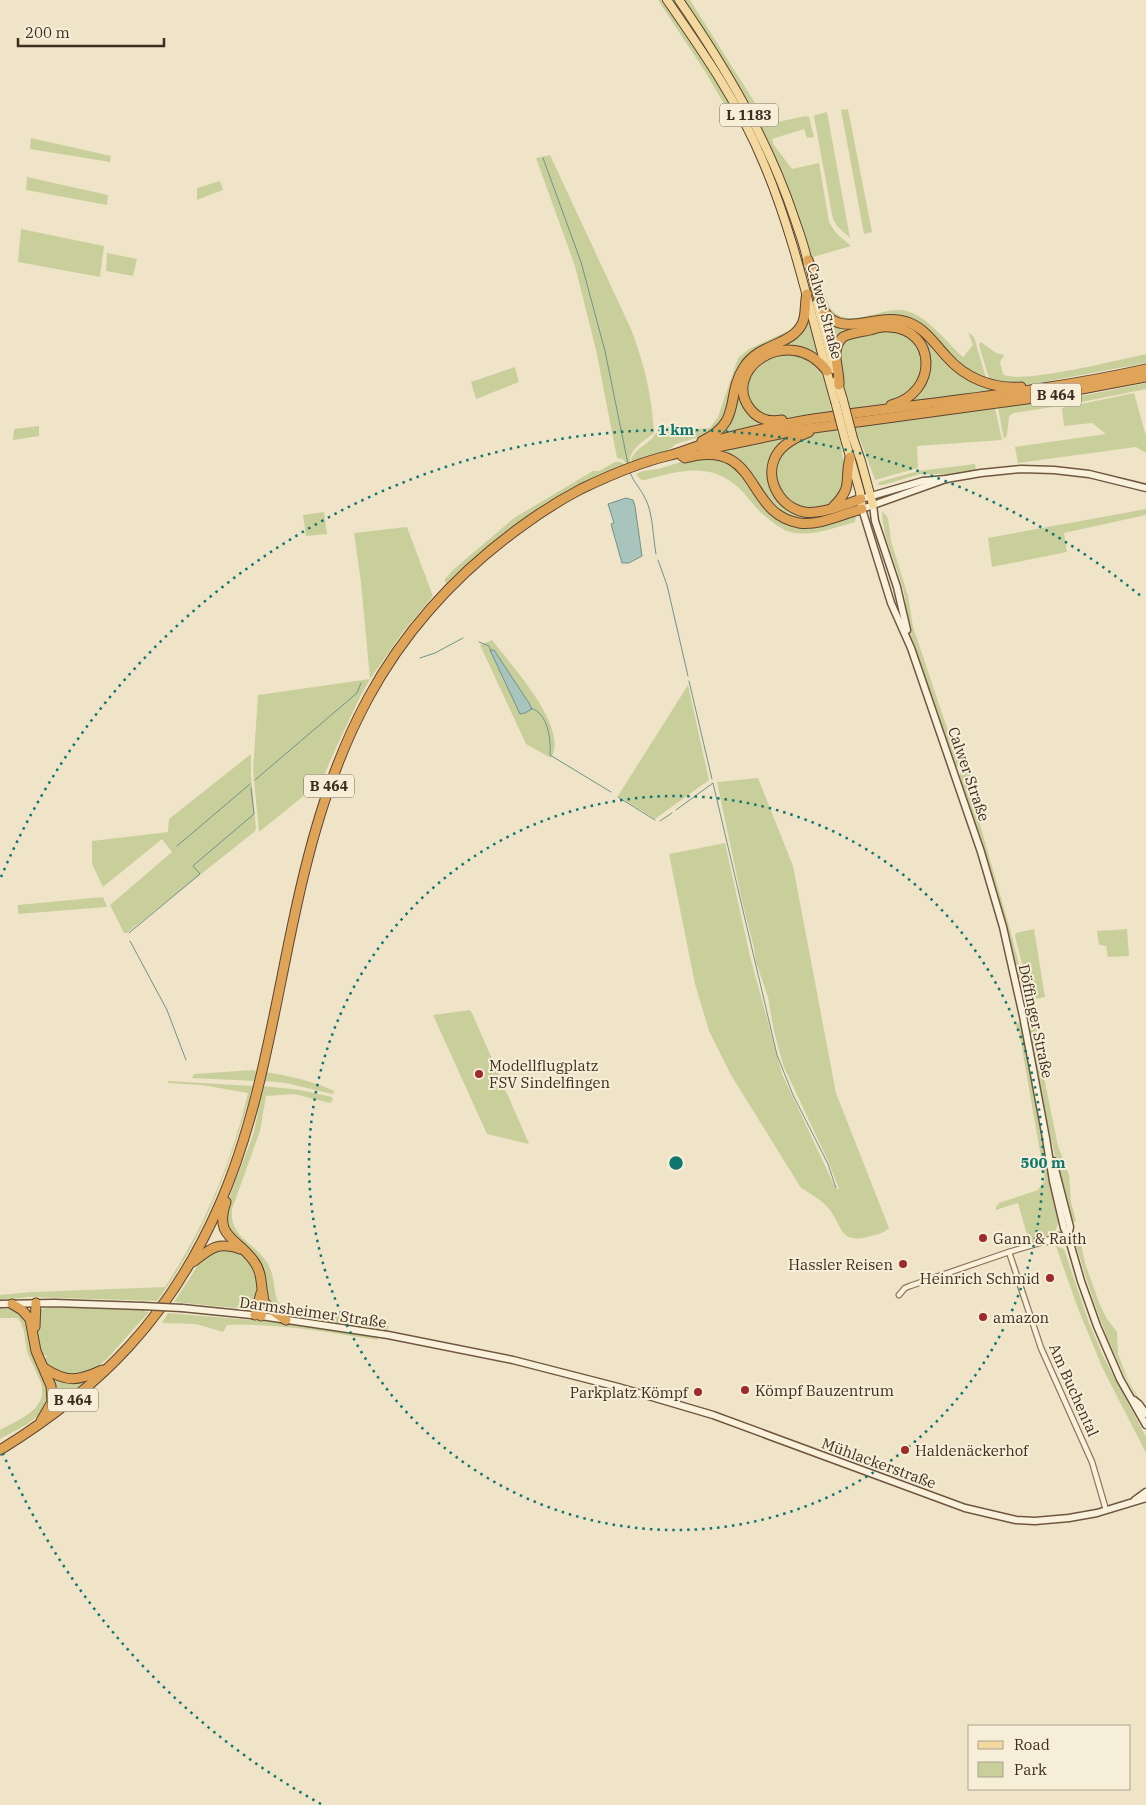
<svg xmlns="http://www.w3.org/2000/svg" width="1146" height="1805" viewBox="0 0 1146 1805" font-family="'IBM Plex Serif',serif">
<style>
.green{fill:#c9cf9b}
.water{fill:#a9c4bc;stroke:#6f938a}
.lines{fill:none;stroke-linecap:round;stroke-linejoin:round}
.stream{stroke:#6f938a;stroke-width:1}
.street-casing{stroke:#8d765c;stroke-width:7}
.secondary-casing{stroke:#6f573f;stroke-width:9}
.primary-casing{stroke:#5b4430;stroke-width:10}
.highway-casing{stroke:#5b4430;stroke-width:11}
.street{stroke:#faf1dc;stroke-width:4.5}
.secondary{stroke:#faf1dc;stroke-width:6}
.primary{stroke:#f3d9a0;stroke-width:8}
.highway{stroke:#e0a458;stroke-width:9}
.secondary-bridge-casing{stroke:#6f573f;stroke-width:9;stroke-linecap:butt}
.primary-bridge-casing{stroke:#5b4430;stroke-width:10;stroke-linecap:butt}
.secondary-bridge{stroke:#faf1dc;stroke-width:6}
.primary-bridge{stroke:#f3d9a0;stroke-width:8}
.ring{fill:none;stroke:#0f766e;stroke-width:2.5;stroke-dasharray:2.5 5}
.poi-dot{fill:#9e2a2b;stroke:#f7eed8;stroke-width:2}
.labels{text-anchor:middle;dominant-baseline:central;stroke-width:4;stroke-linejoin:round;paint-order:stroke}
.shield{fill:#f7eed8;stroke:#756857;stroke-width:1}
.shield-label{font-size:14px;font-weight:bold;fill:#3d2e20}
.street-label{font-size:15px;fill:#3d2e20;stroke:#f7eed8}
.poi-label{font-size:15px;fill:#3d2e20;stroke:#f7eed8;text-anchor:start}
.centre{fill:#0f766e;stroke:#f7eed8;stroke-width:2.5}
.ring-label{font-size:15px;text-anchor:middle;font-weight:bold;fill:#0f766e;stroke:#f7eed8;stroke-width:4;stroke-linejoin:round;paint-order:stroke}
</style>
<rect width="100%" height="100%" fill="#f0e4c8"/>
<g class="green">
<polygon points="658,0 664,0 691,39 742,125 733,127 733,121 726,112 724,104 706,73"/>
<polygon points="682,0 690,0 755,103 759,108 766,111 764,116 766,116 767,119 757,122"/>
<polygon points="848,109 872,232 864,234 841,110"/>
<polygon points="827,112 850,238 837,226 833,219 814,117 815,115"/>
<path d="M806,116L809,117L814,137L807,138L804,129L772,139L774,145L792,169L819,163L829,222L836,233L851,246L813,257L829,306C845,332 877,308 901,310C926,313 945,341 963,357L973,345L968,332L974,337L987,381L970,373L918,324L837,319L828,312L759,126Z"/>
<polygon points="31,138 111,156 110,162 30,149"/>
<path d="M550,155L631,329C644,363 652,396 654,433C644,441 629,449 630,463L627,464L622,459L617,458L596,350L575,266L536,158Z"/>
<polygon points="27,177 108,195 107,205 26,190"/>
<polygon points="220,181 223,190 197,200 197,188"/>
<polygon points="21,229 104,246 100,277 18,262"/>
<polygon points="107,253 137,259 133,276 106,271"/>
<path d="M809,314L819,355C810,353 803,347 793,347C760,346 725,374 747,409C751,416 758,418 764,424L718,435C721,429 728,424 731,417C739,398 737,375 752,360C771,341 799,348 806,316Z"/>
<polygon points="831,322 894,322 913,328 987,387 996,390 907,402 928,362 908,329 848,331 833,349 828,327"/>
<path d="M790,330L792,332L756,350L724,419L709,434L676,444L667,451L632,462L631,459C636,447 650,444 656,433L710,428L718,417L738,358L749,349Z"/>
<polygon points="878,330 897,330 913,339 922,354 923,372 913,391 893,402 850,409 845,392 838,350 844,340"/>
<path d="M981,342L996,353L1004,355L1000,362L1003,374C1019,385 1122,359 1146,354V363L1033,384L1014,385L990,382L980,349L979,344Z"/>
<path d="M791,354C827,361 824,381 832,411L776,419C753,418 743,398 750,378C750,375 751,372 752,370C760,358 777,355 791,354Z"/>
<polygon points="515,367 519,382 476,399 471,382"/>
<polygon points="1146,383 1146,389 1077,403 1014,413 1009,416 1007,435 1004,439 998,408 1081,396"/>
<polygon points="1134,393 1146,436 1146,453 1136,447 1018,463 1015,447 1106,434 1092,423 1064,426 1062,408"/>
<polygon points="995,408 1002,440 917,446 918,468 875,480 859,437 857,438 854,428"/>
<polygon points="39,426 39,436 13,440 14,429"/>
<polygon points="837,430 841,443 846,484 830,505 803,509 781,496 778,491 775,467 781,453 798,439 815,433"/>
<path d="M793,434L770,469L789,509H843C824,515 789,526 773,506C765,496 759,483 750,474C739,465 724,459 713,452Z"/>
<path d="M710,456L733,464L776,518C797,535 830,521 853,516H856L855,522C836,527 814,536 795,533C782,531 775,524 765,516C755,508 748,497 739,488C710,461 679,471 645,480H641L636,474L643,471L658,469L691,459Z"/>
<polygon points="615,462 621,462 624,465 547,502 533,512 487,547 447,584 444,580 454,569 514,518 593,471 599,471"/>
<polygon points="975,464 976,471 951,474 920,474 883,485 878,485 879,482 918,471"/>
<polygon points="1146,509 1146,515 1064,533 1067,552 992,567 988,538"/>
<path d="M882,511L888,518L891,541L908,596L913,627L946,725L955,748L964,763L965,765L959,767L956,766L954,761L909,631C906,617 907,602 903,589C896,563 882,537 882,511Z"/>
<polygon points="324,512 327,534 306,536 303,515"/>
<polygon points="407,527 433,596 403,632 370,679 358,701 336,748 321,782 259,832 253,770 258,695 370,679 361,583 354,533"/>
<path d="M492,640C510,664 570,728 551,758L526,744L480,645Z"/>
<polygon points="688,685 709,780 655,819 618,796"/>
<polygon points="251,754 251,775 256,829 254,832 127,933 124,933 110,905 172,852 162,839 103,887 92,864 92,841 168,832 169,819"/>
<polygon points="963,771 968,771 971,773 971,793 1011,933 1024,984 1036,1006 1033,1012 1028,1011 1024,1003 999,903 959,777 960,773"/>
<path d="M758,778L793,866L836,1093L889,1228C883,1234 875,1235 867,1237C839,1244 843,1226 829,1209C822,1200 811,1194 801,1188L731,1075L709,1031L695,984L669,854L725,843L750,956L782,1074L836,1189H839L829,1163L783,1065L774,1031L768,997L756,962L754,948L742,901L717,782Z"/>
<polygon points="103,897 107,907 18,914 18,905"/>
<polygon points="1034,929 1045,997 1036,999 1027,984 1015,936 1016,933"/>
<polygon points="1127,929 1129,956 1108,957 1106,946 1099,945 1097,931"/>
<polygon points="470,1010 472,1013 529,1144 487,1134 433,1015"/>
<polygon points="1033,1016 1037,1016 1039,1020 1036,1038 1058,1146 1069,1175 1071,1202 1076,1221 1070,1222 1047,1121 1031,1040 1029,1020"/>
<polygon points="1020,1022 1030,1068 1058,1222 1055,1233 1029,1242 1018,1203 996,1210 996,1207 999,1203 1038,1190 1045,1180 1019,1031 1015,1025"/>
<polygon points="253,1070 256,1071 254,1081 192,1078 194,1074"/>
<path d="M266,1072C289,1076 314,1081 334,1091V1093L332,1094L286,1083L264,1081Z"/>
<path d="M168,1081L253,1086C230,1165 206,1234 157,1301L30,1297L0,1300V1295L32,1292L165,1287C204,1228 232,1162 248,1093L202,1085L168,1083Z"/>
<path d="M263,1086L300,1090L332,1097L333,1100L330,1103L294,1094L266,1096L260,1131L232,1209C229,1238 255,1242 268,1264C275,1276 273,1290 278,1302L282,1306L307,1310L311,1316L309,1320C295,1316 270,1313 267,1294C265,1284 266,1274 261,1265C253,1249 228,1239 225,1222C223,1206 246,1156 252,1138C257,1122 259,1104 263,1086Z"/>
<path d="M1076,1237H1078L1080,1239L1085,1263L1100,1305L1107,1319L1117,1332L1118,1354L1128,1380L1146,1411C1111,1360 1093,1301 1075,1242Z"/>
<polygon points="1056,1246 1064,1249 1088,1320 1104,1358 1146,1437 1146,1453 1102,1367 1077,1306"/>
<polygon points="222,1249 237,1251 243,1255 255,1270 258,1290 254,1305 245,1309 174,1302 204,1256"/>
<path d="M56,1307L139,1310L149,1312L106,1360L91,1371L69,1377L49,1367L44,1359L47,1357L46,1355H41C39,1345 33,1318 40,1311C44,1307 51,1308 56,1307Z"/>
<path d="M0,1308C7,1309 17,1309 22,1314C32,1325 27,1342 33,1355C38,1367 54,1383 50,1398C43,1419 18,1429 0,1439V1430C18,1420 49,1409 41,1383C37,1373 32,1364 28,1354C24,1342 26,1328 18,1318H0Z"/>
<polygon points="312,1310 389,1326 386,1332 320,1321"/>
<path d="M168,1313L274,1322L378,1337V1340C328,1332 277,1323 227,1325L223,1332L196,1324L162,1323Z"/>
<polygon points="50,1375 82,1382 83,1383 54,1407"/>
</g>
<g class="water">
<polygon points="626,498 633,500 635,506 642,556 629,563 622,563 611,524 614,523 608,504"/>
<polygon points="490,650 494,650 529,703 532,709 525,713 520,714"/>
</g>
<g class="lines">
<g class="stream">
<polyline points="543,158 581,262 605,351 628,464"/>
<path d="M630,473C634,483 642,490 646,500C653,514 653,538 656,554"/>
<polyline points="658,560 667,585 688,676"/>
<polyline points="479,642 489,646 491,651"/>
<polyline points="420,658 435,653 463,638"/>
<polyline points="689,681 712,779"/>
<path d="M531,708C533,709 536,710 538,712C549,721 551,742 550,755L611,792"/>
<polyline points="255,780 357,693 361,683"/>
<polyline points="618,797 655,820"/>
<polyline points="676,810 713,783 777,1055 793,1095 828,1164 836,1188"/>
<polyline points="660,821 672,813"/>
<polyline points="177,846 250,784"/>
<polyline points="129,933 200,874 193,866 195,864 254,814 251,788"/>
<polyline points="130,941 167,1010 186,1060"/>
</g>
<g class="street-casing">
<g id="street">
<polyline points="1044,1242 1064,1241 1068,1236"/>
<polyline points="1009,1252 1041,1348 1092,1462 1106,1510"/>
<polyline points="899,1295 905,1288 910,1286 1009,1252 1043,1242 1058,1235 1068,1236"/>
</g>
</g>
<g class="secondary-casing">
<g id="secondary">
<polyline points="946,479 862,509 891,603 911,648 981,852 1003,927 1023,1016 1046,1138 1053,1181 1064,1228 1068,1236 1081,1281 1097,1326 1120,1379 1146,1425"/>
<polyline points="861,499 923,481 946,479 981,473 1021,469 1054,470 1089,474 1146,488"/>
<polyline points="873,505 875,521 897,587 907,630"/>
<polyline points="1053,1161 1070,1227 1068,1236"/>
<polyline points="0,1304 54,1303 142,1306"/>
<polyline points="182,1308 261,1316 388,1335 513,1360 618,1387 713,1415 965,1508 1016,1520 1035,1521 1069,1518 1097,1513 1146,1498"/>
<polyline points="1134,1400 1139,1404 1146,1414"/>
<polyline points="1135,1500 1146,1492"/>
</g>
</g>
<g class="primary-casing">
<g id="primary">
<path d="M667,0C703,52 740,105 764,164C796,240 812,321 835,401"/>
<path d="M679,0C725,67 768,139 794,217C799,232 806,249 808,265"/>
<polyline points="817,303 834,369"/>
<polyline points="837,380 843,400"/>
<polyline points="853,438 861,461 873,505"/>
<polyline points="845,439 860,492 862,509"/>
</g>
</g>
<g class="highway-casing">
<g id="highway">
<path d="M808,260C815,277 817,309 831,319C852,334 882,311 910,323C925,329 935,344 946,356C965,378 992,389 1021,387"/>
<path d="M839,385C840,368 829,351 843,337C851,333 861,332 870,330C876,328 882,326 889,327C937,329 939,393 891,405"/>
<path d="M782,420C770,422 759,420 751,410C719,371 789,321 827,371"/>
<path d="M809,432C796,437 784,443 777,454C763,477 779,507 804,512C820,515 846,504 861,499"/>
<path d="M702,441C743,422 725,396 744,367C759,343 791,346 802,324C807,314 804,304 807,294"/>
<polyline points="703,450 799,430 1034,398 1146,377"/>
<path d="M682,456L685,458C761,437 744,514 799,523C820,526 842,514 862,509"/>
<path d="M833,507C854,486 844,481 850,457"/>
<path d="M226,1202C214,1237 236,1237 253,1260C260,1269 261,1278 262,1289C264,1299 265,1306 261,1316"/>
<path d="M193,1262C210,1249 217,1241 240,1249"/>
<polyline points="264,1302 272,1310 286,1320"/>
<polyline points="12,1304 22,1310 30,1319 36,1351 51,1386 52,1402 41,1421"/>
<polyline points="255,1315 261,1293"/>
<polyline points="35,1327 36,1303"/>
<path d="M44,1368C67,1383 78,1381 102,1370"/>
<path d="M0,1450C102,1387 170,1317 219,1206C259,1115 273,1015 294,918C329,752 381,628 522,526C541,512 560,500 581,489C610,475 640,462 671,455C685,451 699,445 713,441C744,433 776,425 807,420C920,403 1034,394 1146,369"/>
</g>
</g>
<use href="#street" class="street"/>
<use href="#secondary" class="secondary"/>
<use href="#primary" class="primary"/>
<use href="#highway" class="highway"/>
<g class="secondary-bridge-casing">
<polyline id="secondary-bridge" points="142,1306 182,1308"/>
</g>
<g class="primary-bridge-casing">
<g id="primary-bridge">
<polyline points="843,400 853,438"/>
<polyline points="835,401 845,439"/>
</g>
</g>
<use href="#secondary-bridge" class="secondary-bridge"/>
<use href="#primary-bridge" class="primary-bridge"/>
</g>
<g class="ring">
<circle cx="676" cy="1163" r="367"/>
<path d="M321 1804A733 733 0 0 1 1 1449M1 877A733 733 0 0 1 1142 597"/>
</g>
<g class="poi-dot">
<circle cx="479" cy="1074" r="5"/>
<circle cx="983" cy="1238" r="5"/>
<circle cx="903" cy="1264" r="5"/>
<circle cx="1050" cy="1278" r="5"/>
<circle cx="983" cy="1317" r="5"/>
<circle cx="745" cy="1390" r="5"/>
<circle cx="698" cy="1392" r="5"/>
<circle cx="905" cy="1450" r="5"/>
</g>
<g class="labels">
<g class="shield">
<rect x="720" y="103.5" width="58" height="23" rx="4"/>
<rect x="1031" y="383.5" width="50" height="23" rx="4"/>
<rect x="304" y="774.5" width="50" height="23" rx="4"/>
<rect x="48" y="1388.5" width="50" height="23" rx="4"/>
</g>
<g class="shield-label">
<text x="749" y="115">L 1183</text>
<text x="1056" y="395">B 464</text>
<text x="329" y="786">B 464</text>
<text x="73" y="1400">B 464</text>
</g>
<g class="street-label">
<text transform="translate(825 311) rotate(75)">Calwer Straße</text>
<text transform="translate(969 774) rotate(71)">Calwer Straße</text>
<text transform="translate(1036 1021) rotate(78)">Döffinger Straße</text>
<text transform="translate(313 1312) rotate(8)">Darmsheimer Straße</text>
<text transform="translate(1074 1390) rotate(66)">Am Buchental</text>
<text transform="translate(879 1463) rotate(20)">Mühlackerstraße</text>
</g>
<g class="poi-label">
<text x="489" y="1065">Modellflugplatz<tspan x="489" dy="17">FSV Sindelfingen</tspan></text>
<text x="993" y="1238">Gann &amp; Raith</text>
<text x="893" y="1264" text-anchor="end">Hassler Reisen</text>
<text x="1040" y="1278" text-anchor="end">Heinrich Schmid</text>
<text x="993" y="1317">amazon</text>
<text x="755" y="1390">Kömpf Bauzentrum</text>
<text x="688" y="1392" text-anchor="end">Parkplatz Kömpf</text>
<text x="915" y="1450">Haldenäckerhof</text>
</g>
</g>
<circle cx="676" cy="1163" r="8" class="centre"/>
<g class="ring-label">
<text x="676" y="435">1 km</text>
<text x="1043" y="1168">500 m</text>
</g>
<rect x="968" y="1725" width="162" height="65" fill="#f7eed8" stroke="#ada18e"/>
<rect x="978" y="1741" width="25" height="8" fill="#f3d9a0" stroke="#ada18e"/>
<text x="1014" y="1750" font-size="15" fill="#3d2e20">Road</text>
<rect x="978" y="1762" width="25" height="15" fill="#c9cf9b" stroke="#ada18e"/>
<text x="1014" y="1775" font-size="15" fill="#3d2e20">Park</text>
<path d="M18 38v8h146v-8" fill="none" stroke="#3d2e20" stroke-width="2.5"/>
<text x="25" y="38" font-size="15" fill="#3d2e20" stroke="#f7eed8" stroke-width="4" paint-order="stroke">200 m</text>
</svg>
